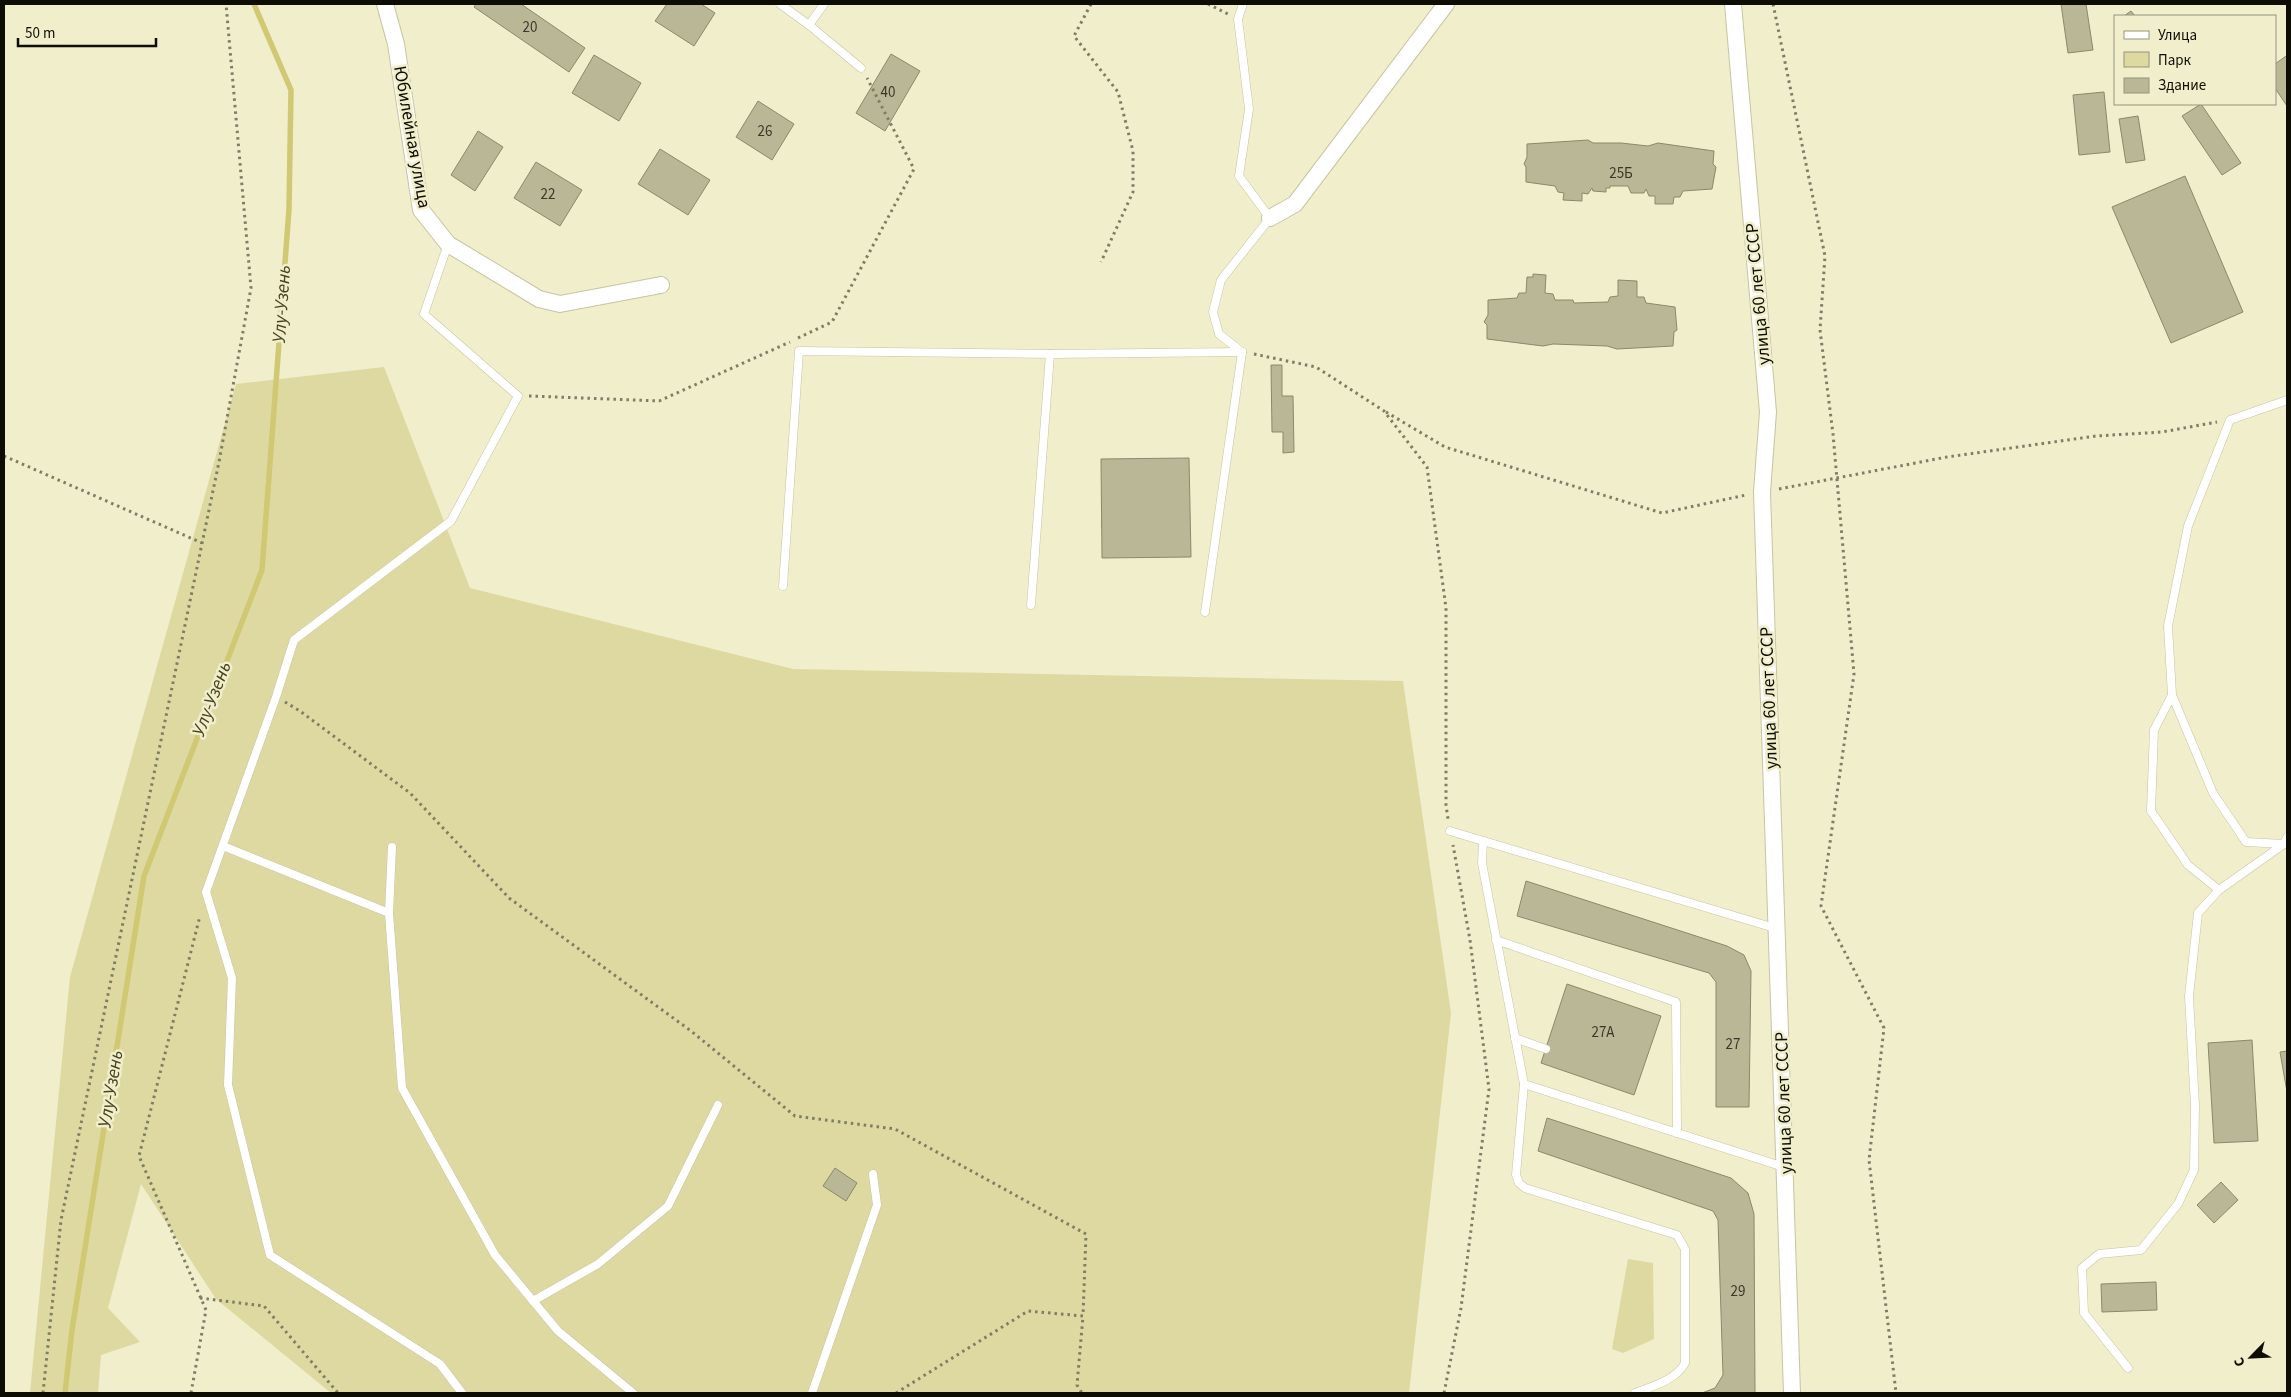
<svg xmlns="http://www.w3.org/2000/svg" width="2291" height="1397" viewBox="0 0 2291 1397" font-family="'Source Sans 3',sans-serif">
<style>
.green{fill:#ded9a0}
.lines{fill:none;stroke-linecap:round;stroke-linejoin:round}
.stream{stroke:#d0c873;stroke-width:5.5}
.building{fill:#bab796;stroke:#8b8969}
.lane-casing{stroke:#c7c4a3;stroke-width:9}
.street-casing{stroke:#c7c4a3;stroke-width:18}
.path{stroke:#7e7d66;stroke-width:3;stroke-dasharray:2.5 4;stroke-linecap:butt}
.lane{stroke:#fff;stroke-width:8}
.street{stroke:#fff;stroke-width:16}
.labels{text-anchor:middle;dominant-baseline:central;stroke-width:5;stroke-linejoin:round;paint-order:stroke}
.number-label{font-size:15px;fill:#393828}
.street-label{font-size:18px;fill:#0e0d03;stroke:#f0eecb}
.water-label{font-size:19px;font-style:italic;fill:#47431f;stroke:#f0eecb}
</style>
<rect width="100%" height="100%" fill="#f0eecb"/>
<g class="green">
<polygon points="384,367 470,588 793,669 1403,681 1451,1013 1409,1393 331,1393 216,1299 141,1184 108,1308 140,1342 101,1355 98,1393 30,1393 70,977 236,384"/>
<polygon points="1628,1259 1653,1263 1654,1339 1623,1353 1612,1349"/>
</g>
<g class="lines">
<polyline class="stream" points="65,1393 72,1330 144,876 262,570 289,209 291,90 254,4"/>
</g>
<g class="building">
<polygon points="476,4 521,4 585,48 569,72 474,7"/>
<polygon points="667,4 701,4 715,13 694,46 655,21"/>
<polygon points="2061,4 2086,4 2093,50 2068,53"/>
<polygon points="2131,11 2135,16 2124,16"/>
<polygon points="891,54 920,71 885,131 856,113"/>
<polygon points="594,55 641,83 619,121 572,93"/>
<polygon points="2286,56 2287,58 2287,106 2275,88 2275,64"/>
<polygon points="2104,92 2110,152 2079,155 2073,95"/>
<polygon points="758,101 794,124 772,160 736,137"/>
<polygon points="2201,104 2241,163 2222,175 2182,116"/>
<polygon points="2138,116 2145,160 2126,163 2119,119"/>
<polygon points="478,131 503,147 475,191 451,175"/>
<polygon points="1588,140 1593,143 1621,143 1648,146 1658,143 1714,151 1713,164 1716,167 1712,189 1683,191 1680,197 1674,197 1673,204 1655,204 1655,196 1649,196 1646,189 1644,193 1631,193 1628,186 1610,186 1610,188 1606,188 1606,192 1593,191 1592,188 1588,194 1582,193 1582,201 1563,200 1564,193 1558,192 1555,186 1526,182 1526,167 1524,164 1527,157 1527,144"/>
<polygon points="660,149 710,180 688,215 638,184"/>
<polygon points="536,162 582,190 560,226 514,198"/>
<polygon points="2185,176 2243,312 2171,343 2112,207"/>
<polygon points="1533,274 1546,275 1545,293 1553,294 1555,300 1573,300 1574,303 1608,302 1610,297 1618,296 1618,280 1637,281 1637,297 1644,297 1646,303 1675,307 1677,330 1674,332 1673,346 1617,349 1607,346 1553,344 1543,346 1487,339 1487,325 1484,322 1488,315 1488,300 1517,298 1519,293 1526,293 1527,277 1533,277"/>
<polygon points="1271,365 1282,365 1282,396 1293,396 1294,452 1283,453 1283,432 1272,432"/>
<polygon points="1189,458 1191,557 1102,558 1101,459"/>
<polygon points="1526,881 1727,946 1744,955 1751,971 1749,1107 1716,1107 1716,982 1709,973 1517,916"/>
<polygon points="1567,984 1661,1016 1634,1095 1541,1063"/>
<polygon points="2252,1040 2258,1141 2214,1143 2208,1043"/>
<polygon points="2287,1051 2287,1092 2280,1052"/>
<polygon points="1547,1118 1731,1178 1748,1193 1754,1214 1755,1393 1702,1393 1715,1388 1723,1375 1718,1220 1713,1211 1538,1151"/>
<polygon points="835,1168 857,1183 846,1201 823,1186"/>
<polygon points="2221,1182 2238,1200 2214,1223 2197,1205"/>
<polygon points="2156,1282 2157,1310 2102,1312 2101,1284"/>
</g>
<g class="lines">
<g class="lane-casing">
<g id="lane">
<polyline points="780,4 809,25"/>
<polyline points="824,4 809,25 861,68"/>
<polyline points="448,244 424,314 518,396 451,521 294,640 276,697 206,892 232,978 228,1085 270,1255 440,1364 462,1393"/>
<polyline points="1242,352 1219,334 1213,312 1221,280 1270,218 1239,176 1249,109 1238,19 1243,4"/>
<polyline points="2287,400 2230,420 2188,526 2168,626 2172,695 2213,793 2246,842 2284,844 2287,837"/>
<polyline points="783,586 799,351 1050,354 1242,352"/>
<polyline points="1031,605 1050,354"/>
<polyline points="1205,612 1242,352"/>
<polyline points="2172,695 2154,730 2151,811 2188,865 2219,890 2284,844"/>
<polyline points="1450,831 1778,929"/>
<polyline points="1483,841 1482,863 1524,1084 1784,1167"/>
<polyline points="223,846 389,913 402,1088 495,1255 558,1331 633,1393"/>
<polyline points="389,913 392,847"/>
<polyline points="1496,940 1676,1002 1677,1133"/>
<polyline points="1515,1038 1546,1049"/>
<path d="M1524,1084L1516,1175L1519,1183L1525,1188L1677,1235L1685,1249V1363C1676,1380 1653,1386 1635,1393"/>
<polyline points="533,1301 598,1264 668,1206 718,1105"/>
<polyline points="2128,1368 2084,1313 2082,1268 2099,1254 2141,1250 2178,1204 2194,1170 2195,1106 2189,996 2198,913 2219,890"/>
<polyline points="812,1393 877,1205 873,1174"/>
</g>
</g>
<g class="street-casing">
<g id="street">
<polyline points="385,4 396,44 421,210 448,244 539,299 560,304 661,285"/>
<polyline points="1733,4 1768,412 1762,492 1792,1393"/>
<polyline points="1270,218 1295,204 1446,4"/>
</g>
</g>
<g class="path">
<polyline points="1091,4 1074,36 1118,92 1133,151 1133,192 1101,262"/>
<polyline points="1208,4 1228,14"/>
<polyline points="1773,4 1825,256 1820,330 1833,434 1854,674 1821,906 1884,1028 1869,1160 1896,1393"/>
<polyline points="798,338 832,322 914,169 867,78"/>
<polyline points="1254,354 1316,367 1384,411 1427,467 1446,608 1446,805 1448,819"/>
<polyline points="529,396 659,401 790,342"/>
<polyline points="1386,412 1445,447 1662,513 1746,495"/>
<polyline points="4,456 202,543"/>
<polyline points="1779,489 1947,457 2096,436 2162,432 2217,422"/>
<polyline points="285,702 300,711 410,793 509,898 691,1031 795,1116 895,1129 1086,1234 1083,1316"/>
<polyline points="200,1298 264,1306 338,1393"/>
<polyline points="43,1393 61,1220 219,462 251,288 226,4"/>
<polyline points="191,1393 206,1310 139,1156 200,916"/>
<polyline points="896,1393 1028,1311 1083,1316 1077,1385 1082,1393"/>
<polyline points="1444,1393 1461,1308 1489,1089 1470,940 1453,845"/>
</g>
<use href="#lane" class="lane"/>
<use href="#street" class="street"/>
</g>
<g class="labels">
<g class="number-label">
<text x="530" y="27">20</text>
<text x="888" y="92">40</text>
<text x="765" y="131">26</text>
<text x="1621" y="173">25Б</text>
<text x="548" y="194">22</text>
<text x="1603" y="1032">27А</text>
<text x="1733" y="1044">27</text>
<text x="1738" y="1291">29</text>
</g>
<g class="street-label">
<text transform="translate(412 137) rotate(80)">Юбилейная улица</text>
<text transform="translate(1758 294) rotate(-95)">улица 60 лет СССР</text>
<text transform="translate(1769 698) rotate(-92)">улица 60 лет СССР</text>
<text transform="translate(1784 1103) rotate(-92)">улица 60 лет СССР</text>
</g>
<g class="water-label">
<text transform="translate(282 304) rotate(-86)">Улу-Узень</text>
<text transform="translate(212 699) rotate(-69)">Улу-Узень</text>
<text transform="translate(111 1089) rotate(-81)">Улу-Узень</text>
</g>
</g>
<rect width="2291" height="1397" fill="none" stroke="#0e0d03" stroke-width="10"/>
<rect x="2114" y="15" width="162" height="90" fill="#f0eecb" stroke="#96947b"/>
<rect x="2124" y="31" width="25" height="8" fill="#ffffff" stroke="#96947b"/>
<text x="2158" y="40" font-size="15" fill="#0e0d03">Улица</text>
<rect x="2124" y="52" width="25" height="15" fill="#ded9a0" stroke="#96947b"/>
<text x="2158" y="65" font-size="15" fill="#0e0d03">Парк</text>
<rect x="2124" y="78" width="25" height="15" fill="#bab796" stroke="#96947b"/>
<text x="2158" y="90" font-size="15" fill="#0e0d03">Здание</text>
<g transform="translate(2251 1357) rotate(246)" stroke="#f0eecb" stroke-width="4" paint-order="stroke">
<path d="M0-4L9 19L0 12L-9 19Z" fill="#0e0d03"/>
<text y="-8" font-size="14" font-weight="bold" text-anchor="middle" fill="#0e0d03">С</text>
</g>
<path d="M18 38v8h138v-8" fill="none" stroke="#0e0d03" stroke-width="2.5"/>
<text x="25" y="38" font-size="15" fill="#0e0d03" stroke="#f0eecb" stroke-width="4" paint-order="stroke">50 m</text>
</svg>
